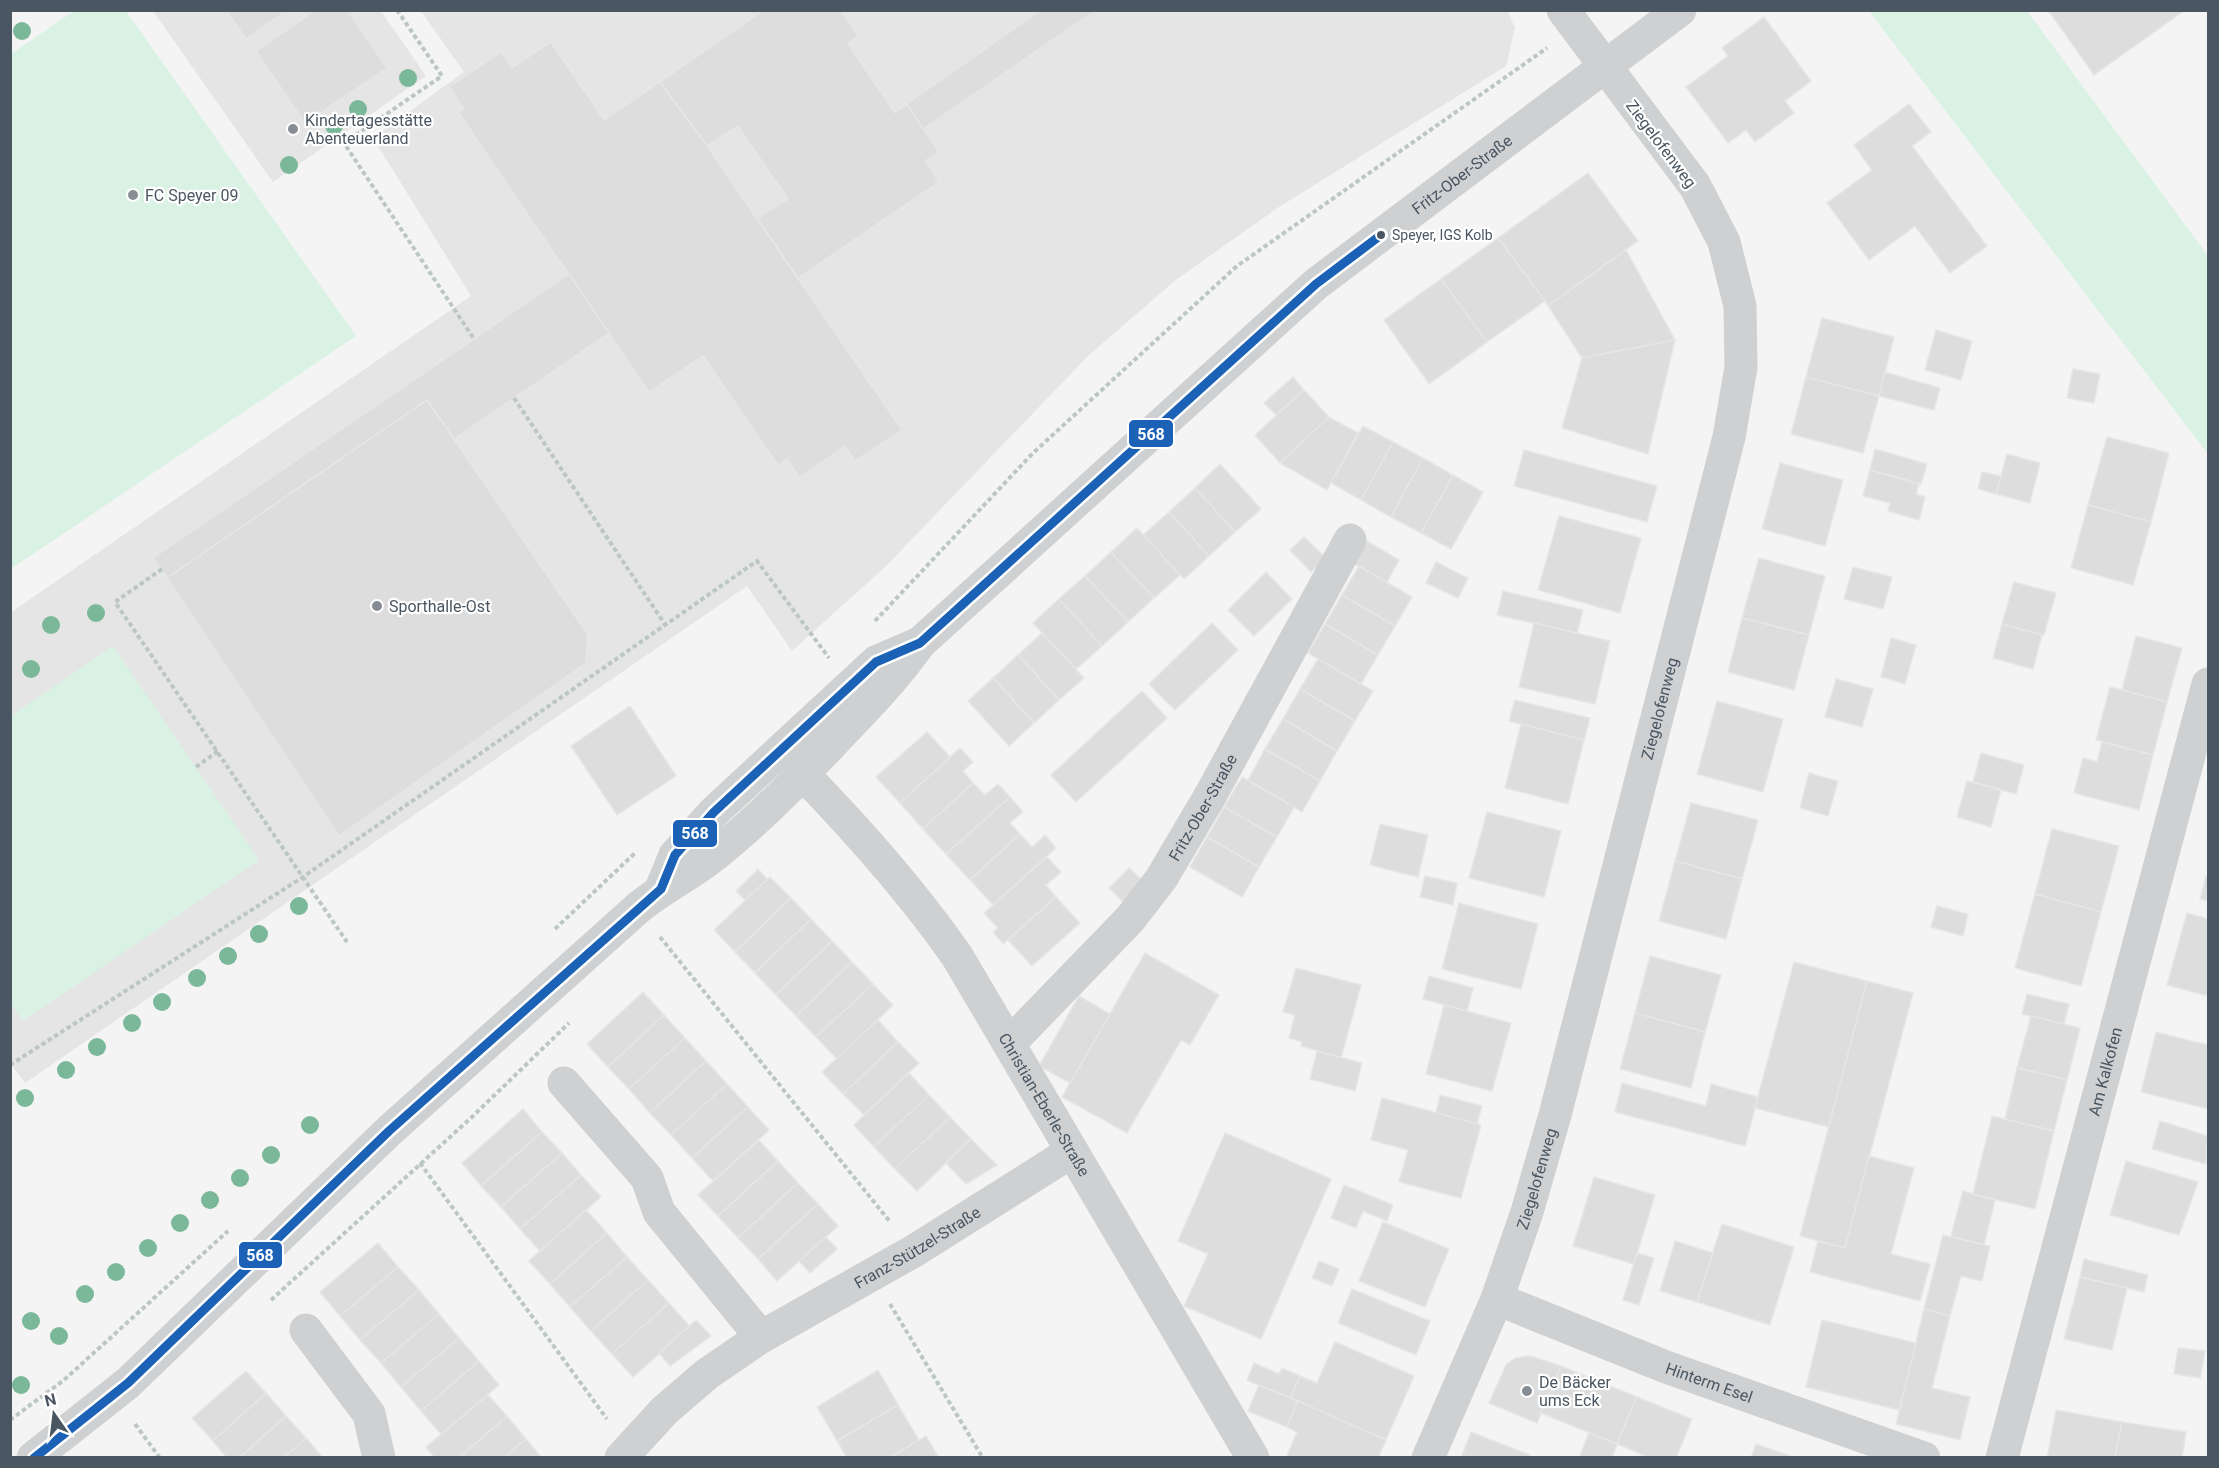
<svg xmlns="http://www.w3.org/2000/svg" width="2219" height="1468" viewBox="0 0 2219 1468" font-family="Roboto,sans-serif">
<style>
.education{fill:#e6e5e6}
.green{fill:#d9f2e3}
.building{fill:#ddddde;stroke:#e5e6e7;stroke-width:1.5}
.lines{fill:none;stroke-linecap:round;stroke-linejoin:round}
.path{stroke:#bcc7c4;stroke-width:4;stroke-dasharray:4.5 3;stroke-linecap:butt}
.minor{stroke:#ced0d2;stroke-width:33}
.bus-1-casing{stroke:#fff;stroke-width:14}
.bus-1{stroke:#1b62b7;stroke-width:9}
.tree{fill:#7ab899}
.poi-dot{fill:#868d94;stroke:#fff;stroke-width:2}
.bus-dot{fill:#4a5661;stroke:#fff;stroke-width:2}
.labels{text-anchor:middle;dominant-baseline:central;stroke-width:4.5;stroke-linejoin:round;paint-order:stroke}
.bus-label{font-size:14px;fill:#4a5661;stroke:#fff;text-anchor:start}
.poi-label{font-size:16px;fill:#4a5661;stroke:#fff;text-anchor:start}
.street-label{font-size:16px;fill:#4a5661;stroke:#fff}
.line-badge{stroke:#fff;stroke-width:2}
.badge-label{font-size:16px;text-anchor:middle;font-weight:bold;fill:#fff}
</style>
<rect width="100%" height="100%" fill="#f4f4f4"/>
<g class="education">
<polygon points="1507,10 1515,28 1506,66 1279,207 1177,279 1089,355 886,566 792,651 747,586 25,1083 10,1063 10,613 471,296 373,138 464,72 421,11"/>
<polygon points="153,11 381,11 426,76 273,182"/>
</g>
<g class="green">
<polygon points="74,11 126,11 356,336 11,569 11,54"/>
<polygon points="1869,11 2027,11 2208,256 2208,454"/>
<polygon points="113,646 259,860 23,1021 10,1002 11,716"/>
</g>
<g class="building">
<polygon points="226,10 287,10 246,39"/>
<polygon points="316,10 347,10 387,68 305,123 256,51"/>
<polygon points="764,10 841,10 858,36 848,44 895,113 907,104 939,152 925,161 939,182 798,278 757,218 788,199 738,126 707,146 660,82"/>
<polygon points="1041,10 1096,10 923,129 907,104"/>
<polygon points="2048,10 2185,10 2094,75"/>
<polygon points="1764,17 1811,81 1785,101 1794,113 1755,142 1746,130 1728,143 1686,87 1728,56 1722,48"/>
<polygon points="551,42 604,120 660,82 707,146 902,430 855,461 845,446 800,477 787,459 778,465 703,356 649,392 458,112 464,109 449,87 501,52 512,68"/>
<polygon points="1909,104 1931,132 1912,146 1987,246 1950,273 1915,226 1869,260 1827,203 1872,170 1854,145"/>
<polygon points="1588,173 1638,241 1548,306 1498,238"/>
<polygon points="1498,238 1545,301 1487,342 1441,279"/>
<polygon points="1626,250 1675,340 1582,358 1548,306"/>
<polygon points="569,274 609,333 454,439 427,400 167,578 153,558"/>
<polygon points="1441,279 1487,342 1429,384 1384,320"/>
<polygon points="1822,318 1894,337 1879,396 1806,377"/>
<polygon points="1936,330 1972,341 1961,380 1925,370"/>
<polygon points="1675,340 1648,454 1562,428 1582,358"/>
<polygon points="2073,369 2100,374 2094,403 2067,398"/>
<polygon points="1885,372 1940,388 1934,410 1879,396"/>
<polygon points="1293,377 1304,390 1276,415 1264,403"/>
<polygon points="1806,377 1879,396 1863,453 1791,434"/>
<polygon points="1304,390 1329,417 1280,463 1255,435"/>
<polygon points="427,400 588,635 586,663 339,836 167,578"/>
<polygon points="1329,417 1358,433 1327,490 1280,463"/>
<polygon points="1363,426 1393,442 1361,500 1331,483"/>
<polygon points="2107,437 2169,453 2151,522 2088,505"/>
<polygon points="1393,442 1423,458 1391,517 1361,500"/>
<polygon points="1875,449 1927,464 1921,484 1870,470"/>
<polygon points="1524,450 1657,486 1647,522 1514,486"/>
<polygon points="2007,454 2040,463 2030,503 1996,494"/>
<polygon points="1423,458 1453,475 1421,533 1391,517"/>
<polygon points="1780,463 1843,480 1825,546 1762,529"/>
<polygon points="1220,464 1261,509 1235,532 1195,488"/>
<polygon points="1870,470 1919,484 1916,494 1925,497 1919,520 1888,511 1890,503 1863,496"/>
<polygon points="1982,472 2001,476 1996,494 1978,489"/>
<polygon points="1453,475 1483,492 1451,549 1421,533"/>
<polygon points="1195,488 1235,532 1209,556 1169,512"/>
<polygon points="2088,505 2151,522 2133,585 2071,568"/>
<polygon points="1169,512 1209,556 1184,579 1143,535"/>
<polygon points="1559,516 1641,538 1620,613 1538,590"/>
<polygon points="1137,528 1180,575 1154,598 1111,552"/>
<polygon points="1304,537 1326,558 1311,572 1290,550"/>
<polygon points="1367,541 1399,560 1387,582 1354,564"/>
<polygon points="1111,552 1154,598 1128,622 1085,576"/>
<polygon points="1759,558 1825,576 1809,635 1742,618"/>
<polygon points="1436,562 1468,578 1458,598 1426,583"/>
<polygon points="1359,566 1412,597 1395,626 1342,595"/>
<polygon points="1853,567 1892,577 1883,609 1844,599"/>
<polygon points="1266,572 1292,599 1254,636 1228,610"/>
<polygon points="1085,576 1128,622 1102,646 1059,599"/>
<polygon points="2014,582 2056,593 2044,635 2002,624"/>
<polygon points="1503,591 1583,610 1577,633 1497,615"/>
<polygon points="1342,595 1395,626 1378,655 1325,624"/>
<polygon points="1059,599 1102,646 1076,669 1033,623"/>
<polygon points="1742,618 1809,635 1794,690 1728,672"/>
<polygon points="1212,623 1238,650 1175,710 1149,684"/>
<polygon points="1534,623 1610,641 1595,704 1519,687"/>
<polygon points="1325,624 1378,655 1361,684 1308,653"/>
<polygon points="2002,624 2042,635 2033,669 1993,658"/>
<polygon points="1042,633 1084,678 1059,700 1018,655"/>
<polygon points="2136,636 2182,648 2167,702 2122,690"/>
<polygon points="1891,638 1916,645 1905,684 1881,677"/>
<polygon points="1018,655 1059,700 1034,723 993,678"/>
<polygon points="1318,659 1373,691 1355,721 1300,689"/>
<polygon points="993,678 1034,723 1009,746 968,701"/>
<polygon points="1836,679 1873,689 1862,727 1825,717"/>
<polygon points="2110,687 2167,702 2153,755 2096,740"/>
<polygon points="1300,689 1355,721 1337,751 1283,719"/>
<polygon points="1142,691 1167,718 1076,802 1051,775"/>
<polygon points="1515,700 1590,718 1584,740 1509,721"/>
<polygon points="1717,701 1783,719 1763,792 1697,774"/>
<polygon points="630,706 676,776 617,815 571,746"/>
<polygon points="1283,719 1337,751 1320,781 1265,749"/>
<polygon points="1521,724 1584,740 1568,804 1505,788"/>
<polygon points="927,732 950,757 900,803 876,777"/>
<polygon points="2102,742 2153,755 2139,810 2074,793 2083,758 2097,762"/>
<polygon points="960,748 973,762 963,771 973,783 923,829 900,803"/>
<polygon points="1265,749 1320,781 1302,812 1248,780"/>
<polygon points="1981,753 2024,765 2016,794 1973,782"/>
<polygon points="1809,773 1838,781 1828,816 1800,808"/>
<polygon points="1242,777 1294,807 1277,837 1224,807"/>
<polygon points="1967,781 2001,790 1991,827 1957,817"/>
<polygon points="973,783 985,795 998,784 1010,797 946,854 923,829"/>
<polygon points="1010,797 1023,812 1010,823 1020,834 970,880 946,854"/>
<polygon points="1691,803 1758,820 1742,879 1675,861"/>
<polygon points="1224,807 1277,837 1259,867 1207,837"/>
<polygon points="1487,812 1561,831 1544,897 1469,878"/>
<polygon points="1380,824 1428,835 1418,877 1370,865"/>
<polygon points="2052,829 2119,846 2101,912 2035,894"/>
<polygon points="1020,834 1032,847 1045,835 1056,848 993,905 970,880"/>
<polygon points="1207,837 1259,867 1242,897 1190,867"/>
<polygon points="1047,857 1061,872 1046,885 1056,897 1003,944 993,932 998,928 984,913"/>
<polygon points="1675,861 1742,879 1726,939 1659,921"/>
<polygon points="1129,868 1145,883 1125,904 1109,888"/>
<polygon points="758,869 768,880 746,901 736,891"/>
<polygon points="1425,876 1457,883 1453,905 1420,897"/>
<polygon points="2206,876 2208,876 2208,901 2200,899"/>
<polygon points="770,877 791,898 735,952 714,930"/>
<polygon points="2035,894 2101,912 2081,986 2015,968"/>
<polygon points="1056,897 1080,923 1032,966 1008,940"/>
<polygon points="791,898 811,919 755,973 735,952"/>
<polygon points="1459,903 1538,924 1521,989 1442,969"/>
<polygon points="1937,906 1968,914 1963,936 1931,927"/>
<polygon points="2187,913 2208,919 2208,996 2167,985"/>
<polygon points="811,919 832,941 776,995 755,973"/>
<polygon points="832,941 852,962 796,1016 776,995"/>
<polygon points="1145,953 1219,995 1190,1045 1181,1040 1127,1133 1062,1097"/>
<polygon points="1650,956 1721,975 1705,1032 1635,1013"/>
<polygon points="852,962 873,984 816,1037 796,1016"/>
<polygon points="1794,962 1867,981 1829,1127 1755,1108"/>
<polygon points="1296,968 1361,985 1341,1058 1301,1046 1302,1042 1289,1038 1295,1015 1283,1012"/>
<polygon points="1429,976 1473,988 1467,1011 1423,999"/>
<polygon points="1867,981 1913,993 1845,1248 1800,1236"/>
<polygon points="873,984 893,1005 837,1059 816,1037"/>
<polygon points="643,992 664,1015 608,1067 587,1044"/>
<polygon points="2027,994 2069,1004 2064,1024 2022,1014"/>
<polygon points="1079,996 1110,1014 1070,1083 1039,1066"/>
<polygon points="1444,1005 1511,1023 1492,1091 1426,1074"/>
<polygon points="1635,1013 1705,1032 1691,1088 1620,1069"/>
<polygon points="664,1015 685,1038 629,1089 608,1067"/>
<polygon points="2031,1016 2080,1028 2067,1080 2017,1068"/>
<polygon points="878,1020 898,1042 843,1094 822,1072"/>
<polygon points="2156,1032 2208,1045 2208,1109 2141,1092"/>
<polygon points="685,1038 706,1061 650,1113 629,1089"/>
<polygon points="898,1042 919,1063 864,1115 843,1094"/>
<polygon points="1317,1051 1362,1063 1355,1091 1310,1079"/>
<polygon points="706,1061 727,1084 671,1135 650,1113"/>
<polygon points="2017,1068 2067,1080 2054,1131 2005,1119"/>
<polygon points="909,1073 929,1095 874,1147 854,1125"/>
<polygon points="1622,1083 1706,1106 1711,1084 1758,1097 1745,1146 1615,1112"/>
<polygon points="727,1084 748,1107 692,1158 671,1135"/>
<polygon points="929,1095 950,1117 895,1169 874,1147"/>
<polygon points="1440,1095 1482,1106 1477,1124 1436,1113"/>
<polygon points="1382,1098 1481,1125 1461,1198 1399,1182 1408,1150 1371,1140"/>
<polygon points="748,1107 769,1130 713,1181 692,1158"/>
<polygon points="523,1109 542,1132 481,1186 462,1163"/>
<polygon points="1992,1116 2054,1131 2035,1209 1973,1194"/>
<polygon points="950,1117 971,1139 917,1191 895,1169"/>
<polygon points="2160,1121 2208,1136 2206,1164 2152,1149"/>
<polygon points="542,1132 562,1153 501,1207 481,1186"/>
<polygon points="1225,1133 1331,1179 1261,1339 1184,1306 1208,1254 1178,1241"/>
<polygon points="971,1139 997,1165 966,1184 946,1163"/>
<polygon points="759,1140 778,1161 718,1216 698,1195"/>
<polygon points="562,1153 581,1175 520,1229 501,1207"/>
<polygon points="1869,1156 1914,1168 1891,1254 1930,1264 1920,1301 1810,1272 1818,1241 1845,1248"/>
<polygon points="778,1161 798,1183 738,1238 718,1216"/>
<polygon points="2126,1161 2198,1182 2179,1235 2110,1215"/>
<polygon points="581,1175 601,1197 540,1251 520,1229"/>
<polygon points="1594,1177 1655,1195 1634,1264 1573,1246"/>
<polygon points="798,1183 818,1204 758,1259 738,1238"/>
<polygon points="1344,1185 1393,1205 1387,1221 1363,1211 1356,1228 1331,1218"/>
<polygon points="1963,1191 1995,1200 1984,1245 1951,1236"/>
<polygon points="818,1204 838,1226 777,1281 758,1259"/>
<polygon points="586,1210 607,1233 550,1284 529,1261"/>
<polygon points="1383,1222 1449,1249 1425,1307 1359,1281"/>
<polygon points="1722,1224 1794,1247 1770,1325 1697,1302"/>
<polygon points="607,1233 627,1257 570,1307 550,1284"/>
<polygon points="1943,1235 1990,1246 1982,1281 1961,1276 1950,1316 1924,1309"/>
<polygon points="826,1237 837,1249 810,1273 799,1261"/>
<polygon points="1675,1241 1713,1253 1697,1302 1660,1291"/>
<polygon points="378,1243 398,1267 340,1316 320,1292"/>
<polygon points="1637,1253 1654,1258 1639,1305 1623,1300"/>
<polygon points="627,1257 648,1280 591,1331 570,1307"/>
<polygon points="2084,1259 2148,1275 2144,1292 2080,1277"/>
<polygon points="1319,1261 1339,1269 1332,1286 1312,1278"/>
<polygon points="398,1267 419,1290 360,1340 340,1316"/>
<polygon points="2080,1277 2127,1288 2112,1350 2064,1339"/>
<polygon points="648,1280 669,1303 612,1354 591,1331"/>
<polygon points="1352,1289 1430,1321 1416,1355 1338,1323"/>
<polygon points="419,1290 439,1314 381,1363 360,1340"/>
<polygon points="669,1303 690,1327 633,1377 612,1354"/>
<polygon points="1924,1309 1950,1316 1932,1388 1970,1397 1960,1440 1896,1424"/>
<polygon points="439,1314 459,1338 401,1387 381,1363"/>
<polygon points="696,1320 711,1336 670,1366 659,1353"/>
<polygon points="1822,1320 1916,1343 1899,1410 1806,1387"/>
<polygon points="459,1338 479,1361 421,1411 401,1387"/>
<polygon points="1335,1342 1414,1376 1386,1440 1290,1399 1300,1376 1317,1383"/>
<polygon points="2178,1348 2205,1351 2200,1378 2174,1374"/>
<polygon points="1530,1356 1561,1366 1537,1423 1489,1403 1506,1365 1515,1358"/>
<polygon points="479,1361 499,1385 441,1434 421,1411"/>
<polygon points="1254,1363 1279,1374 1282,1368 1300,1376 1290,1399 1247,1380"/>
<polygon points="1561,1366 1637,1397 1617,1444 1541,1413"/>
<polygon points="878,1370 898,1405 837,1441 817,1407"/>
<polygon points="246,1371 266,1393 213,1441 192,1418"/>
<polygon points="1259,1385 1298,1401 1287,1427 1248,1411"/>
<polygon points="266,1393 286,1416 239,1458 227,1458 213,1441"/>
<polygon points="488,1395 507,1416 459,1458 435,1458 426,1447"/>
<polygon points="1637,1397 1692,1419 1676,1458 1650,1458 1617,1444"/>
<polygon points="1298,1401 1386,1440 1378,1458 1286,1458 1297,1432 1287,1427"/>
<polygon points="898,1405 919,1440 889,1458 847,1458 837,1441"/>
<polygon points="2056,1410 2122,1422 2115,1458 2047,1458"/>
<polygon points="286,1416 306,1438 284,1458 239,1458"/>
<polygon points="507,1416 526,1439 504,1458 459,1458"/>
<polygon points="2122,1422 2186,1432 2182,1458 2115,1458"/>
<polygon points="1471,1432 1530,1455 1529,1458 1461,1458"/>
<polygon points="1589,1433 1617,1444 1612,1458 1579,1458"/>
<polygon points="926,1436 939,1458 889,1458 919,1440"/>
<polygon points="306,1438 323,1458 284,1458"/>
<polygon points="526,1439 542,1458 504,1458"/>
<polygon points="1756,1444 1796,1458 1751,1458"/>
</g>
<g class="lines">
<g class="path">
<polyline points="397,10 442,76 344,143 474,339"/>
<polyline points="514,398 666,626"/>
<polyline points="162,569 115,602 347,942"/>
<polyline points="875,621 1033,453 1237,266 1547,48"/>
<polyline points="196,767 218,751"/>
<polyline points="555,929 635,853"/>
<polyline points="660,937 891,1223"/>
<polyline points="10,1065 303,877 757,561 829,658"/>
<polyline points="420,1163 607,1419"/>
<polyline points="271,1300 472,1117 569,1023"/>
<polyline points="890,1304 983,1458"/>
<polyline points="10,1420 64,1380 228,1231"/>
<polyline points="135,1424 160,1458"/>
</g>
<g class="minor">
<path id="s1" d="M803,774C859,832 911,890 957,956L1253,1458"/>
<polyline points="661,889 675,855 714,812 876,662 920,643"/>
<path id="s2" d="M1010,1043L1130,919L1161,879L1210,796L1350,540"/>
<polyline points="564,1083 647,1178 659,1212 761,1337"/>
<path id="s3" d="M1497,1299L1666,1367L1924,1458"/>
<polyline points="306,1330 369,1414 379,1458"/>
<path id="s4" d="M33,1458L128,1383L389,1131L638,908C663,887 692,874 717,853C761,818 801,777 839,736C868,706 896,677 920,643L1316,284L1680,10"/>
<path id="s5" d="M621,1458L664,1411L707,1374L761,1337L914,1251L1071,1152"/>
<path id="s6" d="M1428,1458L1497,1299L1527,1212L1555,1115L1729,437L1741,367L1740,306L1724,242L1695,186L1563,10"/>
<path id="s7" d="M2002,1458L2208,684"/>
</g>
<g class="bus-1-casing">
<polyline id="bus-1" points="34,1458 128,1383 389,1131 661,889 675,855 714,812 876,662 920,643 1316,284 1381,235"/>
</g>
<use href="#bus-1" class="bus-1"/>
</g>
<g class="tree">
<circle cx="22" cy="31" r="9"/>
<circle cx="408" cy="78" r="9"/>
<circle cx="358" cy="109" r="9"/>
<circle cx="334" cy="126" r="9"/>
<circle cx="289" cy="165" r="9"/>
<circle cx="96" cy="613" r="9"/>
<circle cx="51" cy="625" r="9"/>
<circle cx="31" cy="669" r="9"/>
<circle cx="299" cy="906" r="9"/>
<circle cx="259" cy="934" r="9"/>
<circle cx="228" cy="956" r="9"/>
<circle cx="197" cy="978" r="9"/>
<circle cx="162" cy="1002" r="9"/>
<circle cx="132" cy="1023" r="9"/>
<circle cx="97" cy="1047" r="9"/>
<circle cx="66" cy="1070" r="9"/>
<circle cx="25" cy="1098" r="9"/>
<circle cx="310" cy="1125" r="9"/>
<circle cx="271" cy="1155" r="9"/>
<circle cx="240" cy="1178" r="9"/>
<circle cx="210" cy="1200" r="9"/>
<circle cx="180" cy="1223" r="9"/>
<circle cx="148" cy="1248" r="9"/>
<circle cx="116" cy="1272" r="9"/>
<circle cx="85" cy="1294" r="9"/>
<circle cx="31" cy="1321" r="9"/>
<circle cx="59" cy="1336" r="9"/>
<circle cx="21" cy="1385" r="9"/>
</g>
<g class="poi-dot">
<circle cx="293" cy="129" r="6"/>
<circle cx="133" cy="195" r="6"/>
<circle cx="377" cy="606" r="6"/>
<circle cx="1527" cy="1391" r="6"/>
</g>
<circle class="bus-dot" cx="1381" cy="235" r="5"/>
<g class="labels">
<g class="bus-label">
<text x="1392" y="235">Speyer, IGS Kolb</text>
</g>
<g class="poi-label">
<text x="305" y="120">Kindertagesstätte<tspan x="305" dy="18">Abenteuerland</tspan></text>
<text x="145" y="195">FC Speyer 09</text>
<text x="389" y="606">Sporthalle-Ost</text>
<text x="1539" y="1382">De Bäcker<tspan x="1539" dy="18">ums Eck</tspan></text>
</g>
<g class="street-label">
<text transform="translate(1661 144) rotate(53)">Ziegelofenweg</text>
<text stroke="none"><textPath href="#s4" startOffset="1924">Fritz-Ober-Straße</textPath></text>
<text stroke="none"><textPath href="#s6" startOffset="786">Ziegelofenweg</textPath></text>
<text stroke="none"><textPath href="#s2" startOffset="306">Fritz-Ober-Straße</textPath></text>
<text stroke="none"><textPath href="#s7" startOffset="400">Am Kalkofen</textPath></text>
<text stroke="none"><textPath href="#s1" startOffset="411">Christian-Eberle-Straße</textPath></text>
<text stroke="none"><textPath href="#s6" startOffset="300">Ziegelofenweg</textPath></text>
<text stroke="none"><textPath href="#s5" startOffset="366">Franz-Stützel-Straße</textPath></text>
<text stroke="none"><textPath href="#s3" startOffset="228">Hinterm Esel</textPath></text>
</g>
</g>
<g class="line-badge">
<rect x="1128" y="419" width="46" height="29" rx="6" fill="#1b62b7"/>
<rect x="672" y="819" width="46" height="29" rx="6" fill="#1b62b7"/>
<rect x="238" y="1241" width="45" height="28" rx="6" fill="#1b62b7"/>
</g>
<g class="badge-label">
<text x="1151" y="440">568</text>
<text x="695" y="839">568</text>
<text x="260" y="1261">568</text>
</g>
<rect width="2219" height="1468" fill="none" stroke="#4a5661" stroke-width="24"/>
<g transform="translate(54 1414) rotate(346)" stroke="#ffffff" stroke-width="4.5" paint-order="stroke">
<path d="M0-4.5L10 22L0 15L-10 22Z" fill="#4a5661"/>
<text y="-9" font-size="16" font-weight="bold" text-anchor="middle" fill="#4a5661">N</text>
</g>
</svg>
